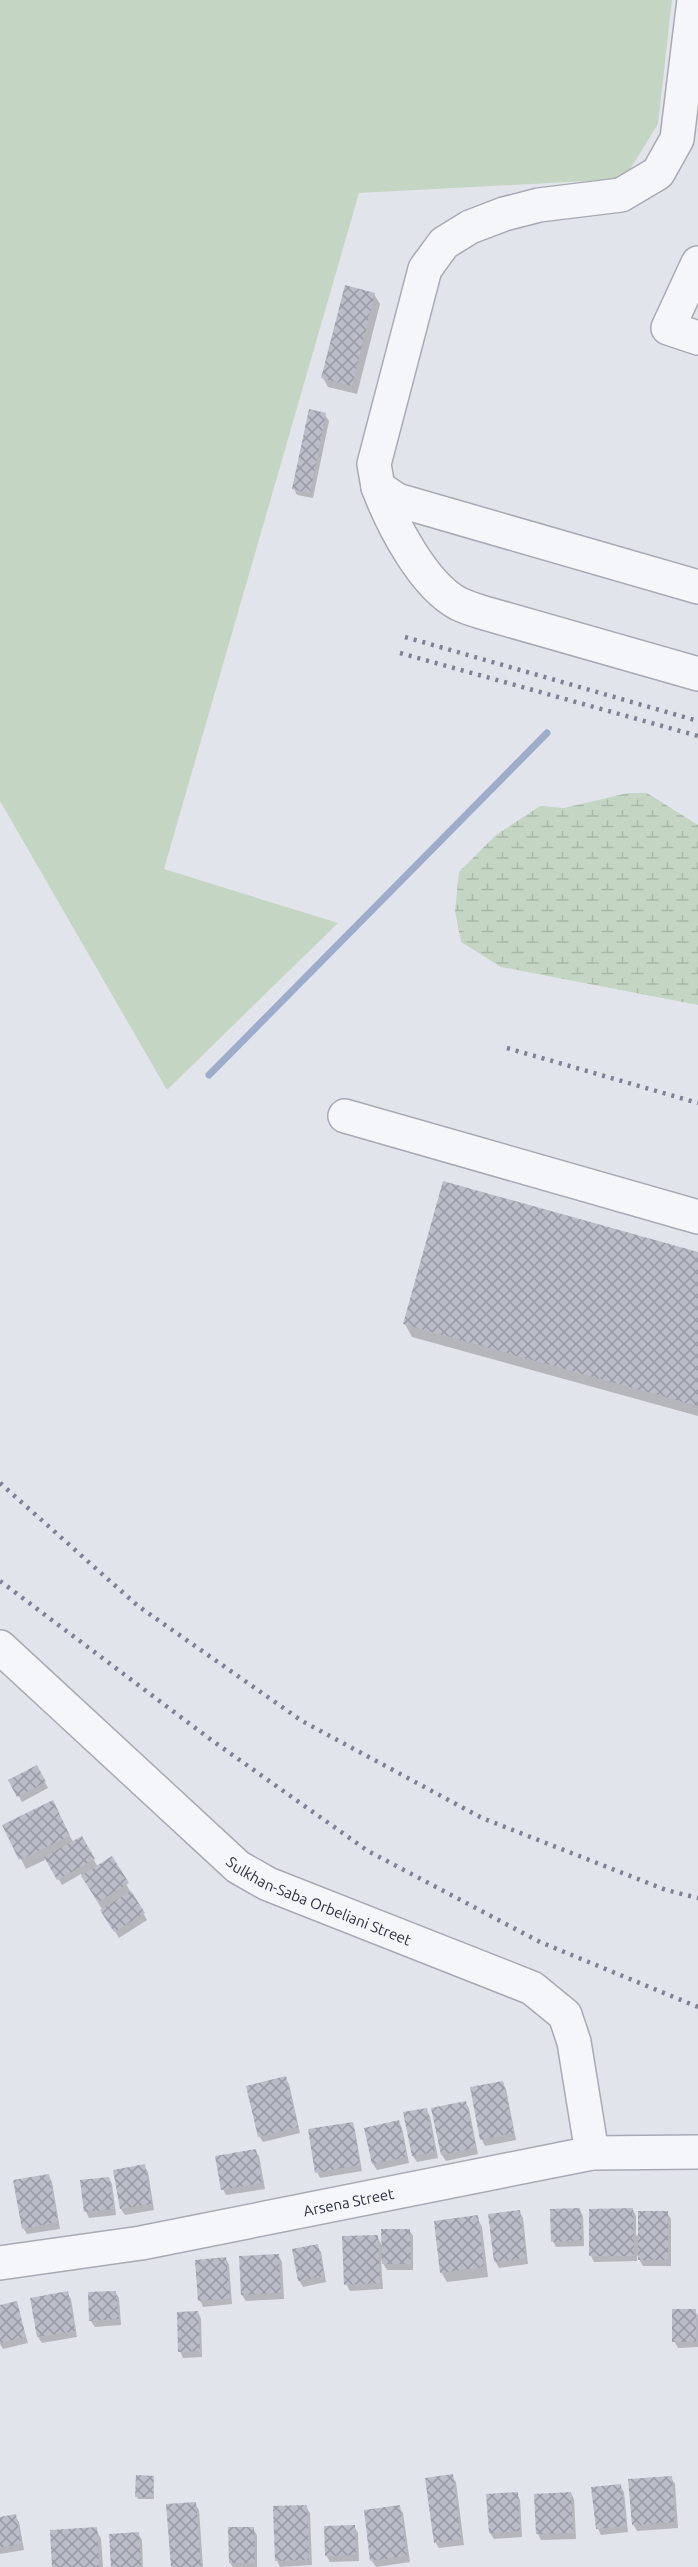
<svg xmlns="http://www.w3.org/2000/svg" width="698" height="2567" viewBox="0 0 698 2567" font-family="Ubuntu,sans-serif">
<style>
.grass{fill:#c5d5c3}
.wetland{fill:url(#wetland-marsh)}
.shadow{fill:#0003}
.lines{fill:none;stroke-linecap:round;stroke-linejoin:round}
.stream{stroke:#9daccb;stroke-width:7}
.building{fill:url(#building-cross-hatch)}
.minor-casing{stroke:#a7aab5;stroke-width:36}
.minor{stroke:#f5f6f9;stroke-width:33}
.rail{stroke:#7c8195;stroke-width:4.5;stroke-dasharray:3 6;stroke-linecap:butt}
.labels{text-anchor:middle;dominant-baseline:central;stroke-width:4.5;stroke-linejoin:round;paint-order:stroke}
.street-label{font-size:15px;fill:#2a2f43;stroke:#f2f4f8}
</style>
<defs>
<pattern id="wetland-marsh" width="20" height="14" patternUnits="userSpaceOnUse" patternTransform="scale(1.5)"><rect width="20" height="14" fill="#c5d5c3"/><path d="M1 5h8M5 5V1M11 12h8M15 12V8" fill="none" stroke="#a9b7a9"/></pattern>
<pattern id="building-cross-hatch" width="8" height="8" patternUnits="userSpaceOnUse" patternTransform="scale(1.5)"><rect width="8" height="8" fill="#babdc8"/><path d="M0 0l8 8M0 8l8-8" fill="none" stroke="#979aa4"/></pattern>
</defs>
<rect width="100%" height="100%" fill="#e2e4eb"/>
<polygon class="grass" points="0,0 672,0 658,124 624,179 359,193 164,869 338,923 167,1090 0,801"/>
<polygon class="wetland" points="628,793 647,793 698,825 698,1005 501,967 461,942 455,911 459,872 496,835 540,806 564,808"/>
<g class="shadow">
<polygon points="374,294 380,304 357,394 328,387 323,378"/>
<polygon points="325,415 329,421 313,498 297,495 294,489"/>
<polygon points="698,1253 698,1416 412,1337 405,1324"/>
<polygon points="37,1767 48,1788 22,1802 10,1780"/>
<polygon points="58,1812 73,1842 81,1838 98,1867 111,1858 147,1920 119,1938 81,1874 62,1885 47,1859 26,1869 4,1825"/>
<polygon points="285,2078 289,2084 300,2133 263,2142 259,2136"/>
<polygon points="502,2082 506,2089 516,2140 485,2146 482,2140"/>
<polygon points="466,2103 469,2109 478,2154 446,2161 442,2155"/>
<polygon points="426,2109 430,2116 438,2158 417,2162 413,2156 405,2113"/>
<polygon points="399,2122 402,2128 409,2163 377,2170 373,2164"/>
<polygon points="352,2123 355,2130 362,2171 320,2178 317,2172"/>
<polygon points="255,2150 259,2156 265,2189 226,2195 223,2189"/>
<polygon points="144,2166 148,2172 154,2210 125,2215 121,2209"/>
<polygon points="48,2175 52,2182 60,2229 27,2234 23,2228"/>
<polygon points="109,2178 112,2184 116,2215 89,2218 86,2212"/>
<polygon points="580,2210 583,2216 584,2246 556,2247 553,2241"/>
<polygon points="633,2210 636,2216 636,2236 667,2213 671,2219 671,2266 643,2266 637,2255 637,2261 594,2262 591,2256"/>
<polygon points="519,2212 523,2218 528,2264 499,2268 495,2261"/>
<polygon points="477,2217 482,2227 488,2277 447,2282 441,2272"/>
<polygon points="409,2230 413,2236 413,2270 387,2270 381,2260 383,2289 350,2291 346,2284 377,2236 383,2248"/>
<polygon points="317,2246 321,2252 326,2282 303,2287 299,2280"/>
<polygon points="278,2255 282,2262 284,2299 246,2301 242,2295 240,2257"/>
<polygon points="226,2259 229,2265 232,2304 203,2307 200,2300"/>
<polygon points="115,2292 119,2298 121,2325 95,2327 91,2321"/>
<polygon points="67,2293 71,2299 77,2337 42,2343 38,2337 32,2299"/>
<polygon points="16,2303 28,2343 3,2349 0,2344 0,2307"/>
<polygon points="695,2311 698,2316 698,2347 678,2348 674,2341"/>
<polygon points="198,2312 201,2319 202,2357 183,2358 180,2351"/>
<polygon points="452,2476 456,2482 464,2545 439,2548 435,2542"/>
<polygon points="153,2477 154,2499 138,2499 137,2496"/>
<polygon points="671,2478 675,2484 678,2528 637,2531 633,2524"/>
<polygon points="620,2486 624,2492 628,2532 601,2535 598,2529 593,2489"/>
<polygon points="571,2493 574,2499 576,2539 541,2540 538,2534 536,2495"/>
<polygon points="517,2494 520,2500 522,2537 494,2539 490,2533"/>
<polygon points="195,2504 199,2510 203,2567 173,2567"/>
<polygon points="306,2507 310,2513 312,2565 280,2567 277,2561"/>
<polygon points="399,2507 403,2513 410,2562 376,2567 372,2561"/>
<polygon points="15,2516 19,2522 24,2550 0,2554 0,2518"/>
<polygon points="354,2526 358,2533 359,2561 330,2562 326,2555"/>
<polygon points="96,2529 101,2539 103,2567 53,2567"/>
<polygon points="253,2529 257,2535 257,2567 233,2567 230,2563"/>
<polygon points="138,2534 142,2540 143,2567 113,2567"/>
</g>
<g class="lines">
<polyline class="stream" points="209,1075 547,733"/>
</g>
<g class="building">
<polygon points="345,285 375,293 352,386 321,378"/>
<polygon points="309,409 326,413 310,493 292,489"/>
<polygon points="443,1181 698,1252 698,1406 403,1324"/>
<polygon points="37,1765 46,1782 17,1797 8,1780"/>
<polygon points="53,1800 70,1836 19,1860 2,1825"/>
<polygon points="82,1836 95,1859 57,1880 44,1857"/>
<polygon points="112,1856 129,1883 98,1902 81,1876"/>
<polygon points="131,1891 145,1913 114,1932 100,1910"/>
<polygon points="286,2076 298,2127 258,2137 246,2086"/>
<polygon points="503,2081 514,2133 480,2140 470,2087"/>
<polygon points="466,2101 476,2148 441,2155 431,2108"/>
<polygon points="427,2108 435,2152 412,2156 403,2112"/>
<polygon points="399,2120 407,2157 372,2164 364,2128"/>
<polygon points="353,2122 360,2165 315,2173 308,2129"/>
<polygon points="256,2149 262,2183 221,2190 215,2156"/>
<polygon points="145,2164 152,2204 120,2209 113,2170"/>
<polygon points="49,2174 58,2222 22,2229 13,2180"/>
<polygon points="109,2177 114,2209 84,2212 80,2180"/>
<polygon points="580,2208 582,2240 551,2242 550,2209"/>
<polygon points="633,2208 634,2256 589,2256 589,2209"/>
<polygon points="520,2210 526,2258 494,2262 488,2214"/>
<rect x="638" y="2211" width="30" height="49"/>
<polygon points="478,2215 484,2267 440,2273 434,2221"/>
<polygon points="381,2229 410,2229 411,2264 382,2264"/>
<polygon points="378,2235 380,2283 344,2285 342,2236"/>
<polygon points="318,2244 324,2276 298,2281 292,2249"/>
<polygon points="279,2254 281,2293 241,2295 239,2256"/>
<polygon points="226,2257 230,2298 198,2301 195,2260"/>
<polygon points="68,2291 75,2331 37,2337 30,2298"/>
<polygon points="116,2291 119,2319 89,2321 88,2292"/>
<polygon points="17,2301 26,2337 0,2343 0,2305"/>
<rect x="672" y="2309" width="24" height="33"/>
<polygon points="198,2311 200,2351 178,2352 177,2312"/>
<polygon points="453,2474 461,2539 434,2543 425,2478"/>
<polygon points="136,2475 154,2476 153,2497 135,2497"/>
<polygon points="672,2476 675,2522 632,2525 628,2479"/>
<polygon points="621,2484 626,2526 596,2529 591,2487"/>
<polygon points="518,2492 520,2531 489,2533 486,2494"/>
<polygon points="571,2492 573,2533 536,2534 534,2494"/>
<polygon points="196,2502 201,2567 171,2567 166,2504"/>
<polygon points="307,2505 309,2560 275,2561 273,2506"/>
<polygon points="400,2505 407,2556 370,2561 364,2510"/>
<polygon points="16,2514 21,2544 0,2548 0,2517"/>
<polygon points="355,2525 356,2555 325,2556 324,2526"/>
<polygon points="97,2527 99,2567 52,2567 50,2530"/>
<polygon points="228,2527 254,2527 255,2563 229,2563"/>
<polygon points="139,2532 141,2567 111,2567 109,2534"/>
</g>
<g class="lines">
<g class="minor-casing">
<g id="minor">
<polyline points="694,0 677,139 658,173 621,195 539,205 504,214 470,227 444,243 425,269 374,464 378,487 397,500 698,587"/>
<polyline points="698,263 668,328 698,338"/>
<path d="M378,487C392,524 423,585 459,604C466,607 474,610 481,612L698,674"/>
<polyline points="345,1116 698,1217"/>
<path id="s1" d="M0,1647L238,1867L268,1884L532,1988L565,2015L574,2042L592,2153"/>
<path id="s2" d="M0,2263L141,2243L592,2153L698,2152"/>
</g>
</g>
<use href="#minor" class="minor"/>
<g class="rail">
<polyline points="405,637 698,721"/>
<polyline points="400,653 698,736"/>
<polyline points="507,1048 698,1103"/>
<polyline points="0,1483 138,1606 302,1721 482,1818 666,1890 698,1898"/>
<polyline points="0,1581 210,1739 368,1851 540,1942 698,2007"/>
</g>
</g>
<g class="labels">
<g class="street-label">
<text stroke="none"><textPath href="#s1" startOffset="412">Sulkhan-Saba Orbeliani Street</textPath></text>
<text stroke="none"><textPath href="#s2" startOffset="354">Arsena Street</textPath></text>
</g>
</g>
</svg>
